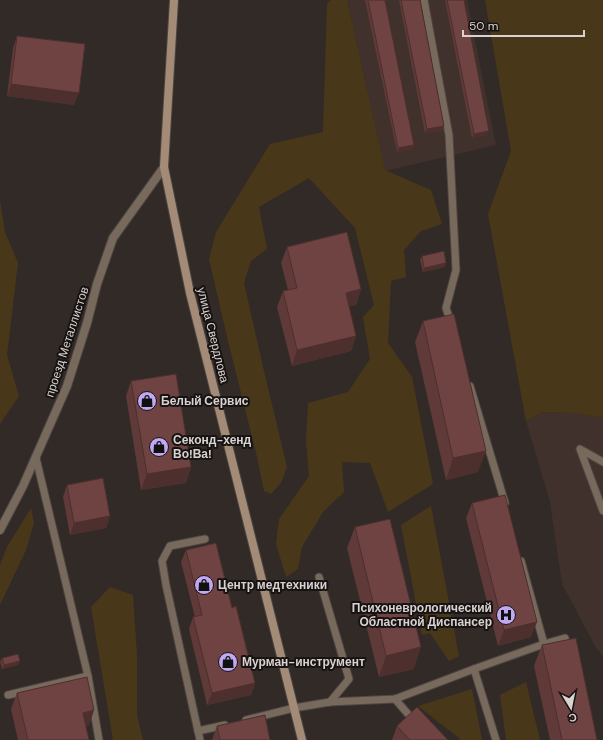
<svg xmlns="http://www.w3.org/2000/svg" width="603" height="740" viewBox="0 0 603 740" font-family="'DM Sans',sans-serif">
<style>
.built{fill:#40312c}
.green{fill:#483819}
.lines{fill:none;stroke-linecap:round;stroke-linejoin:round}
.lane-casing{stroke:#4d4541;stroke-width:9}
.street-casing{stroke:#4d4541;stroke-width:10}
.secondary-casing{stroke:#4d4541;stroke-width:10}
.lane{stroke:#78695d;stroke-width:7}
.street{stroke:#78695d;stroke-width:8}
.secondary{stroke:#a38b77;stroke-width:8}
.wall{fill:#5f3a39}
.shaded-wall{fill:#4d2f2e}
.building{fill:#6e4342;stroke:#4d2f2e}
.labels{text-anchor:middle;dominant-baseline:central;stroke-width:4;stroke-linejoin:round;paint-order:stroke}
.street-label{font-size:12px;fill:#d8d2d0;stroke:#171312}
.poi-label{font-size:12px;font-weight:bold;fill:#d8d2d0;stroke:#171312;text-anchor:start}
</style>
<rect width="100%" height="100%" fill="#322a26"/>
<g class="built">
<polygon points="347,0 467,0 496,145 385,171"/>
<polygon points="542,412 574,413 603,418 603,657 595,646 562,584 550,502 526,421"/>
</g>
<g class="green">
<polygon points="331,0 347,0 385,170 431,190 442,224 421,231 404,250 406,277 391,281 388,343 412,377 433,484 388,512 370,463 342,462 344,492 323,512 302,547 298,569 286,577 276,544 279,519 309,476 306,441 308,403 348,392 370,359 363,317 374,305 355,228 309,178 259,207 267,249 251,261 244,283 264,371 287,467 281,483 271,494 264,491 257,457 228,341 209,259 216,232 270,144 323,132 327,4"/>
<polygon points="485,0 603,0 603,418 574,413 542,412 526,421 488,214 511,151"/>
<polygon points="0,200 5,232 18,263 7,355 19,396 0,424"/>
<polygon points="431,506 459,656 449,661 430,633 422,635 401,525"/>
<polygon points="31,508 34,523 26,550 0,605 0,565 7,547"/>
<polygon points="110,587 133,595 137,655 137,715 143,740 113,740 91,607"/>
<polygon points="526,682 540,740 506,740 500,695"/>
<polygon points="472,689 482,740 460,740 459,738 418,706"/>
</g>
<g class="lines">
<g class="lane-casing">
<g id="lane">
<polyline points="424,0 449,135 456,270 446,308 451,323"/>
<polyline points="470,386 505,503"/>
<polyline points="36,458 88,676 99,740"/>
<polyline points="603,462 580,449 603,511"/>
<polyline points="205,539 170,546 162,561 166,585 198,731 225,725"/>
<polyline points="521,561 544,644"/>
<polyline points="474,669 496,740"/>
<polyline points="8,695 88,676"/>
<polyline points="395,699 414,721"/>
<polyline points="330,702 395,699 474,669 544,644 565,638 567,648"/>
<polyline points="246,720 294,708 330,702 349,679 319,577"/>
<polyline points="198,731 200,740"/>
</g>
</g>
<g class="street-casing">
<polyline id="street" points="0,530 23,486 67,386 87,323 97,284 113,238 164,167"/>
</g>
<g class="secondary-casing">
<polyline id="secondary" points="174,0 164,167 190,293 302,740"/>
</g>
<use href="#lane" class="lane"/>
<use href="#street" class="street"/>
<use href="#secondary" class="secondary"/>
</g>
<g class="wall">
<polygon points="365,0 385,0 413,149 397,152"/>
<polygon points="399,0 420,0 444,126 442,131 425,133"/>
<polygon points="445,0 464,0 487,135 472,138"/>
<polygon points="17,36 74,105 7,96 13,48"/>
<polygon points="287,247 361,289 356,305 349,306 356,336 351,351 292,366 277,307 283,291 288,290 281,263"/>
<polygon points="422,256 445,267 423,272 420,260"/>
<polygon points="423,321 478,472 446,480 415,342"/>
<polygon points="131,381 191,467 186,483 141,490 126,396"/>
<polygon points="67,485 110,516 106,528 70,535 63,497"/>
<polygon points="472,503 531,637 498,646 466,518"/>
<polygon points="355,527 414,669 379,677 347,548"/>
<polygon points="186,550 232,608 255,683 251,695 207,705 189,629 193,617 195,617 181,562"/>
<polygon points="542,645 597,740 550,740 534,666"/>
<polygon points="2,658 20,661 18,665 2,669 0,662"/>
<polygon points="17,693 89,726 86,726 89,740 18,740 11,709"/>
<polygon points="217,726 270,740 212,740"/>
<polygon points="397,726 448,740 392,740"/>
</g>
<g class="shaded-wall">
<polygon points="11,84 79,93 74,105 7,96"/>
<polygon points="444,126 442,131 425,133 427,129"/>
<polygon points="489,131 487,135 472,138 474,134"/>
<polygon points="414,145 413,149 397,152 398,148"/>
<polygon points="446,263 445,267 423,272 424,268"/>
<polygon points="361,289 356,305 340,308 346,293"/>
<polygon points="356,336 351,351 292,366 297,350"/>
<polygon points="486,451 478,472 446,480 453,458"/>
<polygon points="191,467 186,483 141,490 147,474"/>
<polygon points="110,516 106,528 70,535 74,523"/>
<polygon points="537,622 531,637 498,646 504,630"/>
<polygon points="421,647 414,669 379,677 386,656"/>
<polygon points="20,661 18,665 2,669 4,665"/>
<polygon points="255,683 251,695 207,705 212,693"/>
<polygon points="94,710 89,726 77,728 83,713"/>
</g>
<g class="building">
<polygon points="368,0 385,0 414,145 398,148"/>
<polygon points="401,0 420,0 444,126 427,129"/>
<polygon points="447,0 464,0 489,131 474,134"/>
<polygon points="17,36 85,44 79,93 11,84"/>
<polygon points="347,232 361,289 346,293 356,336 297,350 283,291 297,288 287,247"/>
<polygon points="444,251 446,263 424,268 422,256"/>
<polygon points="454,314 486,451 453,458 423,321"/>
<polygon points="176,374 191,467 147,474 131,381"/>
<polygon points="103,478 110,516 74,523 67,485"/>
<polygon points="505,495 537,622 504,630 472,503"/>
<polygon points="390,519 421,647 386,656 355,527"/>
<polygon points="216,543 232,608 236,606 255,683 212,693 193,617 202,615 186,550"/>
<polygon points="576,638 597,740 562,740 542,645"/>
<polygon points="18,654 20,661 4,665 2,658"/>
<polygon points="87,677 94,710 83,713 89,740 28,740 17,693"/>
<polygon points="417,707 448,740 410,740 397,726"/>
<polygon points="265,715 270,740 220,740 217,726"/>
</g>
<defs>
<g id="shop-disc" transform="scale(1)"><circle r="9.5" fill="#c1a8f3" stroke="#171312"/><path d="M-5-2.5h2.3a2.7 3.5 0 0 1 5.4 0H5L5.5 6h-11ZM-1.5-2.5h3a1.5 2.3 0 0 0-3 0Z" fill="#111"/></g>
<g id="hospital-disc" transform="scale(1)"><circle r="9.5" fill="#c1a8f3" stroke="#171312"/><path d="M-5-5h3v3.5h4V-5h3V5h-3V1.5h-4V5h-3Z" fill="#111"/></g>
</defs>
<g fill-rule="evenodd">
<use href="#shop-disc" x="147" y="401"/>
<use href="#shop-disc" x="159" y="447"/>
<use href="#shop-disc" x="204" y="585"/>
<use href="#hospital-disc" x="506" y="615"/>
<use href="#shop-disc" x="228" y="662"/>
</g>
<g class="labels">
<g class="street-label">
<text transform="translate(213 335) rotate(76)">улица Свердлова</text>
<text transform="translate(67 342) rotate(-72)">проезд Металлистов</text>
</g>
<g class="poi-label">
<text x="161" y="401">Белый Сервис</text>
<text x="173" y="440">Секонд-хенд<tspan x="173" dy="14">Во!Ва!</tspan></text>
<text x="218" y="585">Центр медтехники</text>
<text x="492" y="608" text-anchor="end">Психоневрологический<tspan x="492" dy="14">Областной Диспансер</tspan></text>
<text x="242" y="662">Мурман-инструмент</text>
</g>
</g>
<g transform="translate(571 708) rotate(170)" stroke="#171312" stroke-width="3" paint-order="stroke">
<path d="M0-3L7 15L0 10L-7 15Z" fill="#d8d2d0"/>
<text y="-6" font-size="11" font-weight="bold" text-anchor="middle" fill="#d8d2d0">С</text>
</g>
<path d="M463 30v6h121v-6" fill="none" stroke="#d8d2d0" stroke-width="2"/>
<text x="469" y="30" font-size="12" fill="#d8d2d0" stroke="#171312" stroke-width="3" paint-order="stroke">50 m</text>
</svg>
